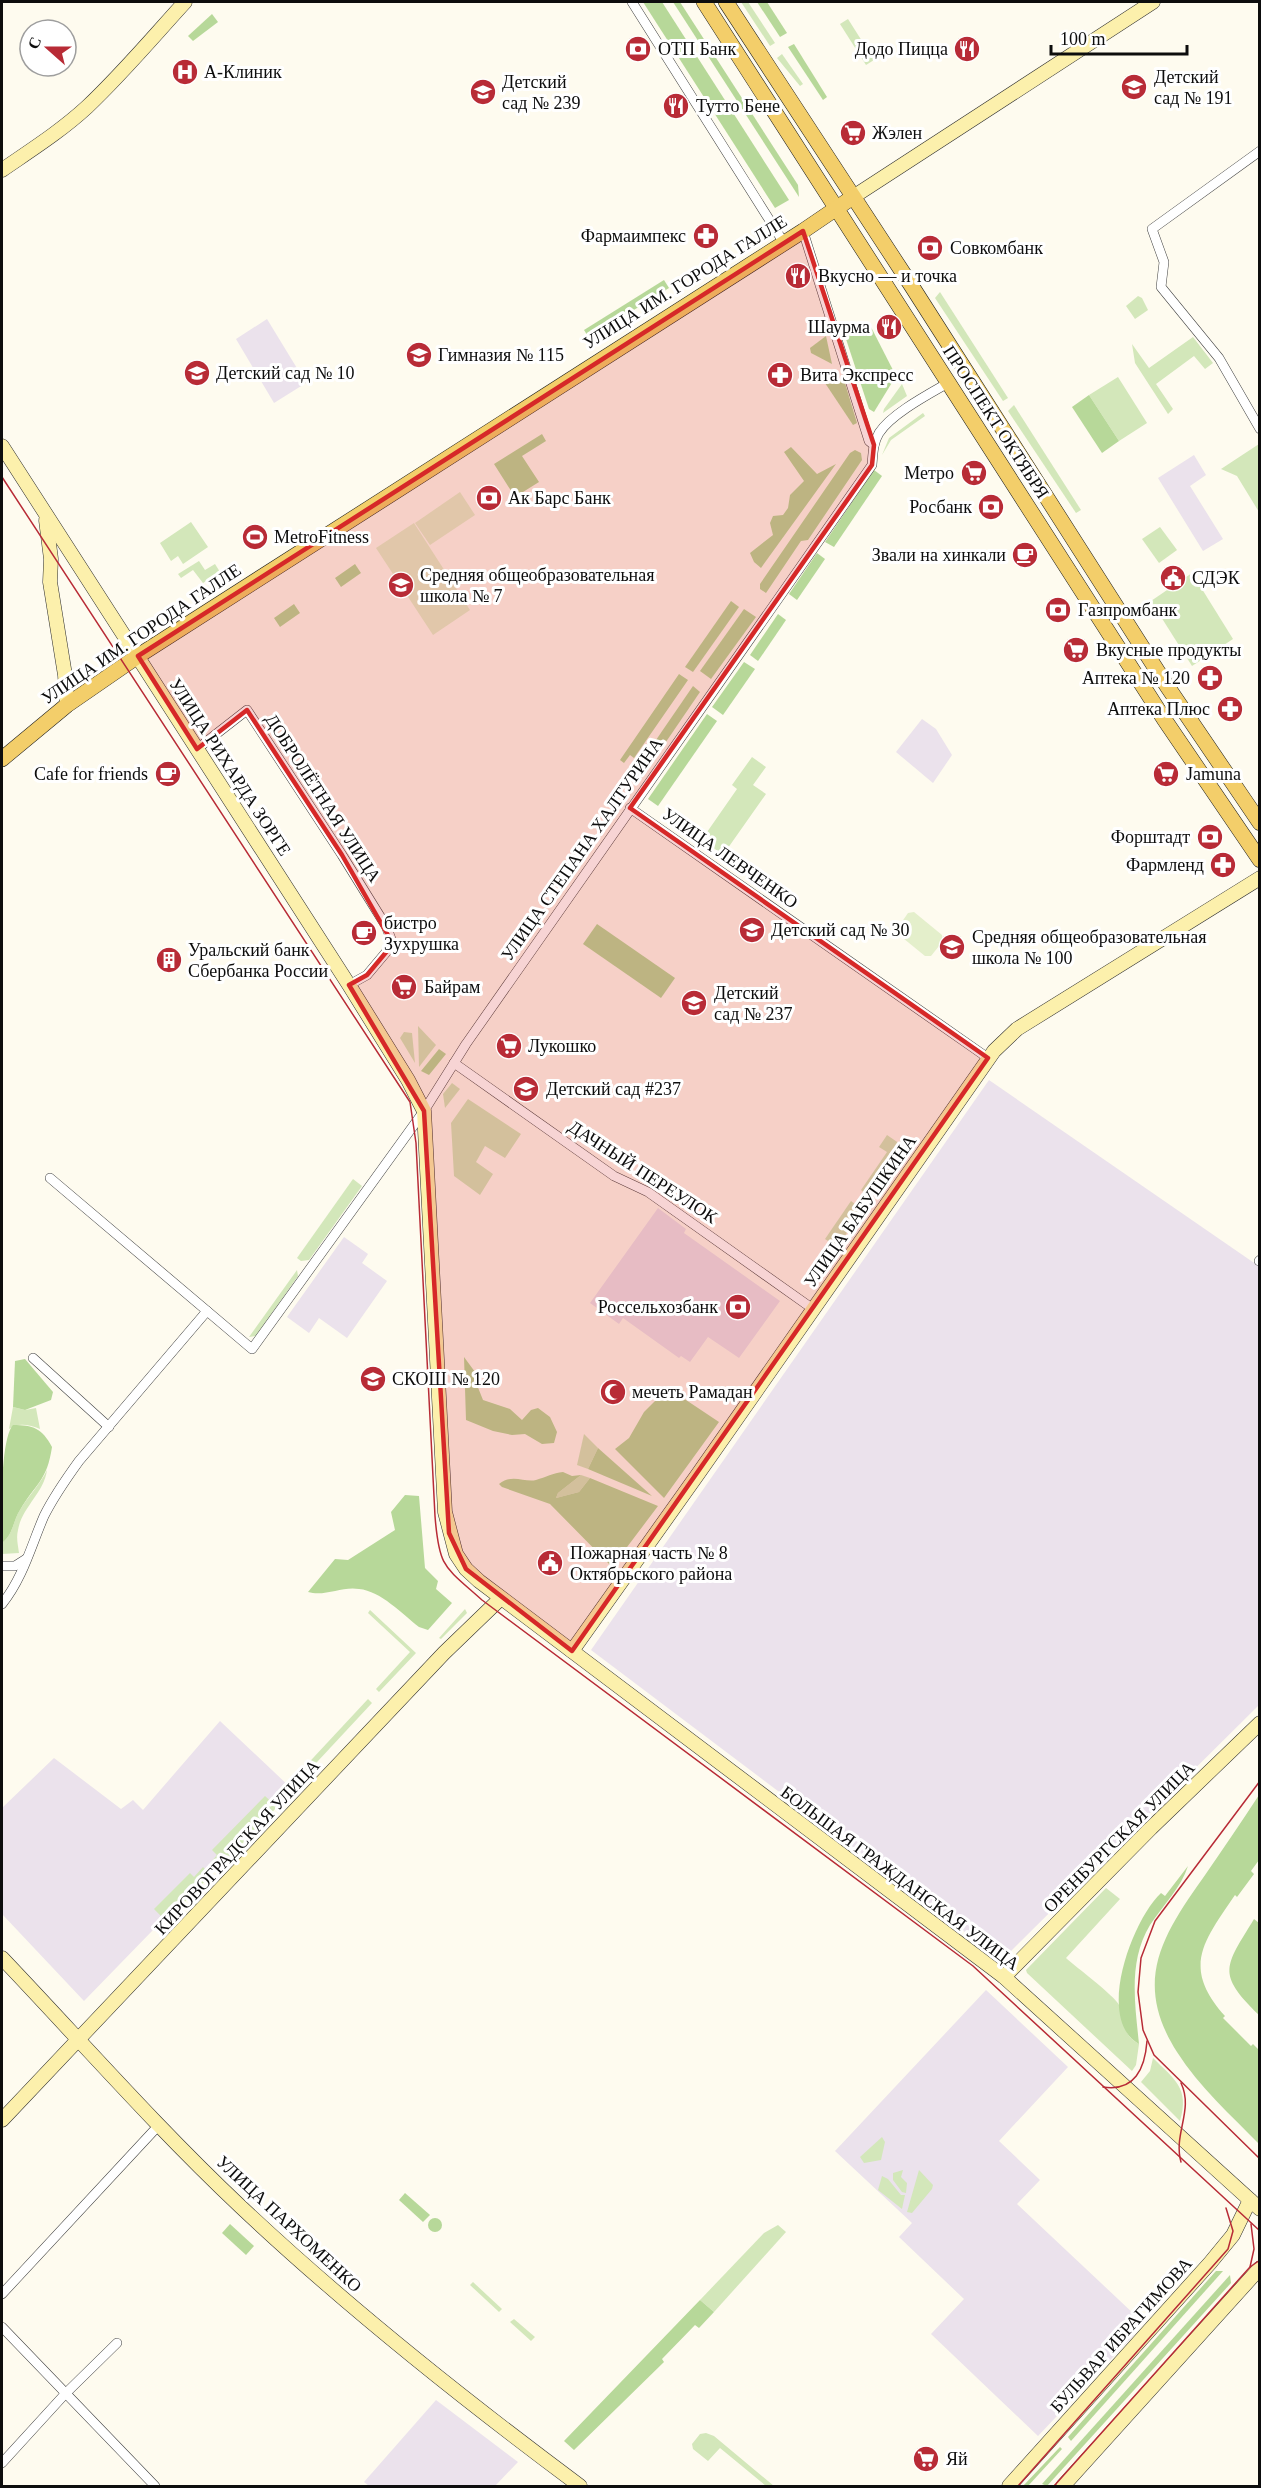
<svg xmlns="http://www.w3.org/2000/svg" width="1261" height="2488" viewBox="0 0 1261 2488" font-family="Georgia,serif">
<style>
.industrial{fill:#ebe2ec}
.green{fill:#d3e7ba}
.forest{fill:#b7d899}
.pitch{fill:#e4efcb}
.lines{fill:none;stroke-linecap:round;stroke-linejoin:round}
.street-casing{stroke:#404040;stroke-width:10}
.secondary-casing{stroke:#2f2f2f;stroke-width:15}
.primary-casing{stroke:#1e1e1e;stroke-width:16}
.street{stroke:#fff;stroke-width:9}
.secondary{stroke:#fcf0ac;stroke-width:14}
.primary{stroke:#f3ce6a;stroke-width:15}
.tram{stroke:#b82b36;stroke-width:1.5}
.marked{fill:#d62828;fill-opacity:0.2;stroke:#d62828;stroke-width:4.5;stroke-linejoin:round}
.labels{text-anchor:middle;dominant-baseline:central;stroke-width:6;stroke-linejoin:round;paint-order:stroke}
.poi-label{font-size:18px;fill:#0d0d0d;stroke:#fff;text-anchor:start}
.street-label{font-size:18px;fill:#0d0d0d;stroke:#fff}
</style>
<rect width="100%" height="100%" fill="#fefbef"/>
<g class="industrial">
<polygon points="267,319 306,383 274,403 236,339"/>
<polygon points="1194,455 1206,475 1190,486 1223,539 1203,551 1158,478"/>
<polygon points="922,719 936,729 952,755 933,783 896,752"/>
<polygon points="989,1080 1260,1267 1259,1705 1002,1960 591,1650"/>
<polygon points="658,1208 686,1229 684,1233 780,1301 739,1358 708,1337 690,1362 681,1356 679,1358 623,1318 619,1324 590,1303"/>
<polygon points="344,1237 368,1254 362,1263 387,1281 347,1338 319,1318 309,1333 287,1317"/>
<polygon points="220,1721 291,1788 84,2001 2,1914 2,1808 54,1758 121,1809 133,1800 143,1810"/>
<polygon points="986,1990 1068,2067 999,2141 1040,2180 1017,2204 1135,2315 1125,2326 1134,2335 1038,2436 931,2334 964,2299 899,2237 912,2223 835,2151"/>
<polygon points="436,2400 518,2462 495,2486 369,2486 364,2482"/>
</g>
<g class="green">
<polygon points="741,2 748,2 775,43 770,46"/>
<polygon points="848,19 874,60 866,65 840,24"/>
<polygon points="782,54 803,84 800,86 777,58"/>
<polygon points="940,292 1008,398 1003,401 935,298"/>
<polygon points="1138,296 1142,298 1148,310 1135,319 1126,306"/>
<polygon points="1193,337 1213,363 1205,369 1194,356 1156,384 1173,409 1168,414 1135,363 1132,344 1149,368"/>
<polygon points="1118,377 1147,423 1119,441 1089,395"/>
<polygon points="902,384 907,396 883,413 884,409"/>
<polygon points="1014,405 1081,510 1076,513 1008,411"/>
<polygon points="923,413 925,416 891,440 882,455 889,438"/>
<polygon points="1259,444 1259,512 1237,476 1221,469"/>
<polygon points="191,522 208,547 183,564 178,556 171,561 160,543"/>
<polygon points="1160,527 1177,550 1159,563 1142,539"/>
<polygon points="199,561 205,570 215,564 220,572 203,583 193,570 181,578 178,574"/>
<polygon points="1192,573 1233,639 1192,666 1151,601"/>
<polygon points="752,757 766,767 753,785 766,794 723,855 711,846 706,850 698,845 737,789 732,785"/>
<polygon points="418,1026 436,1045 419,1067"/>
<polygon points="404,1032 412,1033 415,1063 400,1038"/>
<polygon points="452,1083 460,1089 445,1108 443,1094"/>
<polygon points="468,1099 521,1134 505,1158 485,1146 476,1162 493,1174 480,1195 454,1176 451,1123"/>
<polygon points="887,1135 906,1148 875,1192 866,1194 861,1190 887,1152 879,1147"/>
<polygon points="353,1179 362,1186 309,1260 301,1261 297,1258"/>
<polygon points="851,1201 863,1210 837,1247 825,1239"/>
<polygon points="297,1270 298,1276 256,1336 249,1337"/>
<path d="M13,1407L25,1410L36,1408L40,1429C30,1425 18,1422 9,1429Z"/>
<polygon points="584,1434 598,1448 588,1469 577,1465"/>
<path d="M47,1470C44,1493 22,1507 18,1530C16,1538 18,1545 19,1553L2,1554V1543C13,1535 13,1521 20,1510C28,1496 40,1485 47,1470Z"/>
<polygon points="581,1475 590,1478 579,1492 556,1498 558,1493"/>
<polygon points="465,1609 467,1613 441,1639 439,1638"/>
<polygon points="370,1610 416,1653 379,1692 376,1689 410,1652 368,1613"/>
<polygon points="368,1699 372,1703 304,1776 300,1772"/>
<polygon points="265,1796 277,1807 218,1869 211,1862 217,1855 212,1850"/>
<polygon points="203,1867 211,1875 166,1921 154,1909 190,1873 194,1877"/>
<path d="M1106,1888L1120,1899L1066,1958C1076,1967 1115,1996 1119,2005C1126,2022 1121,2034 1139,2044L1136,2065L1132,2071L1027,1973L1026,1970Z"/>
<path d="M1153,2058C1174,2079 1190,2088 1180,2121L1141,2082L1150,2071Z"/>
<polygon points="882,2137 885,2142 881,2160 864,2163 860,2157"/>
<polygon points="903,2170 901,2177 907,2183 906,2193 902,2192 893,2180 893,2173"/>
<polygon points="919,2170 933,2185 932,2189 912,2213 907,2212"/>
<polygon points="882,2176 888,2179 901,2195 905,2195 902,2209 878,2190"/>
<polygon points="778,2225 786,2232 714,2312 700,2300 764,2233"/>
<polygon points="473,2282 502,2309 499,2312 470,2285"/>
<polygon points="514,2319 535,2337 531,2341 510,2322"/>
<polygon points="706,2433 714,2436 774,2486 766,2486 720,2448 708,2461 693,2449 692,2444 700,2434"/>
</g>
<g class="forest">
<polygon points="643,2 662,2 789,200 775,208"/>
<polygon points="673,2 680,2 798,185 799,197"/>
<polygon points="757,2 767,2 787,33 780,37"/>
<polygon points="212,14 218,22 193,41 188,36"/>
<polygon points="794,44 827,97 823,100 788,47"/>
<polygon points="664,280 669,288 589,338 584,330"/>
<polygon points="866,325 871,327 896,376 874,412 869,409 845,336 849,330"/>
<polygon points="826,336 832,364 811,353 810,348"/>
<polygon points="825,373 845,383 857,423 853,425 825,383"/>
<polygon points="1089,395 1119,441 1102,453 1072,407"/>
<polygon points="542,434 546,441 522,456 539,482 515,497 494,464"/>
<polygon points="791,447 817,474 836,464 761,568 754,562 750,553 773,535 770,523 773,516 783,515 788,508 790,495 804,481 784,452"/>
<polygon points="855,450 861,453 862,460 808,540 801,541 766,593 760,589 760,584 850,453"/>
<polygon points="874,470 882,476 834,547 825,542"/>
<polygon points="817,553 825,559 797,600 789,594"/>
<polygon points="355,564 361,573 341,587 335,578"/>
<polygon points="731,601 739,607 693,672 685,667"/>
<polygon points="294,604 300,613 280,627 274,618"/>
<polygon points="744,609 756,617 711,679 700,671"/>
<polygon points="778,614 786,620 758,661 750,655"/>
<polygon points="744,662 755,669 723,715 712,707"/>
<polygon points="679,674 688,680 634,758 630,755 624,763 620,760"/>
<polygon points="693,686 700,692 640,780 632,775"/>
<polygon points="707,714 717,721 658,806 648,799"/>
<polygon points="597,924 675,978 661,998 583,944"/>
<polygon points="439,1049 446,1054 429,1075 421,1071"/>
<polygon points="464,1357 478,1376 477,1385 483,1400 510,1409 522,1420 531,1410 538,1408 550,1417 557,1432 554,1443 542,1444 525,1434 512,1435 493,1431 466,1420"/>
<polygon points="25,1359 53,1392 51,1400 25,1410 13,1407 15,1361"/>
<polygon points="668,1388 719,1422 664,1498 615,1449 629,1438 644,1412"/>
<path d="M13,1425C33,1425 42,1428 52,1447C47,1481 36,1483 20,1510C13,1521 13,1535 2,1543C1,1520 0,1439 13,1425Z"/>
<polygon points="598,1448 652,1496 588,1469"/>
<path d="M563,1472L572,1476L581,1475L558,1493L556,1498L579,1492L590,1478L658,1506L612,1567L550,1504L502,1487L499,1484C512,1473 525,1483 536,1480C546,1477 553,1473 563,1472Z"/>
<path d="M405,1495L419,1496L425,1568L438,1581L436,1589L452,1603L428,1630L419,1627C402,1614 381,1591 359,1589C342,1586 325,1597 308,1592L335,1559L348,1560L395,1530L391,1512Z"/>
<path d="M1259,1795V1860L1251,1871L1254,1874L1237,1897L1235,1895C1204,1941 1181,1967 1225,2016L1223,2018L1251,2046L1253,2044L1259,2050V2144C1231,2115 1199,2087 1177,2052C1133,1983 1161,1937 1203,1878C1222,1850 1241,1823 1259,1795Z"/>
<path d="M1188,1866C1181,1888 1163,1905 1150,1925C1128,1961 1135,2004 1139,2044C1095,2020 1132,1920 1161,1893L1165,1896Z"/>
<path d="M1254,1919L1259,1923V2015C1216,1973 1225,1967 1254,1919Z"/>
<polygon points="405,2193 430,2215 423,2222 399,2200"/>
<circle cx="435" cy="2225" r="7"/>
<polygon points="230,2224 254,2246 246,2255 222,2233"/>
<polygon points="1216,2271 1223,2271 1071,2441 1068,2437"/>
<polygon points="1230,2275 1231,2283 1047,2486 1042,2484"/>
<polygon points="700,2300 714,2312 699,2328 695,2325 662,2359 664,2362 574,2450 564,2441"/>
<polygon points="1060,2447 1062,2449 1028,2486 1023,2486"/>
</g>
<g class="pitch">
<polygon points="460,492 475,515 430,545 415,523"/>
<polygon points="414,523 470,610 433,635 376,548"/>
<polygon points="914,912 942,935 943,941 931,956 925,956 898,934 897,929 908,913"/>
</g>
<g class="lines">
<g class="street-casing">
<g id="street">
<polyline points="632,2 784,243"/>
<polyline points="1260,151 1152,229 1164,262 1161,287 1219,358 1260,429"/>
<polyline points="803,231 869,441 874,445"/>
<polyline points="197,749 247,710 342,855 386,926 393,944 367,975 349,985"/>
<polyline points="630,808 988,1058"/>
<polyline points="454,1063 614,1176 648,1192 813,1309"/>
<path d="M50,1178L252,1349L424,1111L466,1044L872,465C873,453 873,443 879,433C891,414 929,394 948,383"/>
<polyline points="1259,1261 1260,1260"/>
<polyline points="33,1358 109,1427"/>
<polyline points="2,1566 15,1566 26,1559"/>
<path d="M2,1604C23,1578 31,1546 44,1516C54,1496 66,1479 79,1461L207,1311"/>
<polyline points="2,2294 159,2125"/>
<polyline points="2,2327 155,2486"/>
<polyline points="2,2463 65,2394 117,2343"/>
</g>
</g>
<g class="secondary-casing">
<g id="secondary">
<path d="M2,170C31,150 61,131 87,107C122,74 153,37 185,2"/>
<polyline points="853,197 1153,2"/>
<polyline points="2,446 349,985 408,1080 424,1111 445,1512 456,1554 466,1569 479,1581 1004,1977 1260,2209"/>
<polyline points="46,520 51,559 50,582 65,675 67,705"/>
<polyline points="572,1651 698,1474 994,1051 1017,1029 1260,878"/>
<path d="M2,1958C81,2041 157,2128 241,2207C347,2307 463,2399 580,2486"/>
<polyline points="1004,1977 1151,1828 1260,1723"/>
<polyline points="2,2120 444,1653 500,1599"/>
<polyline points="1009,2486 1210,2263 1233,2235 1250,2200"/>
<polyline points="1063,2486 1260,2268"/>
</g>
</g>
<g class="primary-casing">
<g id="primary">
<polyline points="704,2 1164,719 1260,860"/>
<polyline points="726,2 911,285 1167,686 1260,823"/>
<polyline points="2,759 67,705 138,656 803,231 853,197"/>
</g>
</g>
<use href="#street" class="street"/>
<use href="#secondary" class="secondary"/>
<use href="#primary" class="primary"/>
<g class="tram">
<path d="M2,477L410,1102L416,1143L435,1516C439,1568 444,1566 482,1600L973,1966L1260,2231"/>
<polyline points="1260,1781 1155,1921 1141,1958 1138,1992 1143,2030 1154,2055 1260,2159"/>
<path d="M1181,2083C1194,2110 1173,2134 1181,2162"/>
<path d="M1103,2087C1135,2092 1145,2068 1147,2041"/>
<polyline points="1250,2267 1254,2249 1251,2224"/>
<polyline points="1018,2486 1228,2249 1233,2231 1226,2208"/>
<polyline points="1054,2486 1250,2267 1260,2260"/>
</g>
</g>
<path class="marked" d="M803,231L874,445L872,465L630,808L988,1058L572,1651L466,1569L449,1533L424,1111L349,985L367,975L393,944L342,855L247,710L197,749L138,656Z"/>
<defs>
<g id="bank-disc" transform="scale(1.35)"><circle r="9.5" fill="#b82b36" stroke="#fff"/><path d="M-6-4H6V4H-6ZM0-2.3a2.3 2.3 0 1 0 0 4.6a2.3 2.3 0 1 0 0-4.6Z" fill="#fff"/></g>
<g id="restaurant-disc" transform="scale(1.35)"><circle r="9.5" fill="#b82b36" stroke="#fff"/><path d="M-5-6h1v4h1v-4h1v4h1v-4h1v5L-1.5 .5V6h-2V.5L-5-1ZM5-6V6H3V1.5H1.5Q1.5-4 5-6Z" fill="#fff"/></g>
<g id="hospital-disc" transform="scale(1.35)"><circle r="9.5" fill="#b82b36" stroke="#fff"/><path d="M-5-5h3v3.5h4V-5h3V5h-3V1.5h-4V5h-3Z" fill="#fff"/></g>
<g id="school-disc" transform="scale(1.35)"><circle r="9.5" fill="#b82b36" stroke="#fff"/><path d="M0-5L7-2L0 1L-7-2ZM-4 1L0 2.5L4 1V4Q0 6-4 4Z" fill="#fff"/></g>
<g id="supermarket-disc" transform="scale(1.35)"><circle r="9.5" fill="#b82b36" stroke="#fff"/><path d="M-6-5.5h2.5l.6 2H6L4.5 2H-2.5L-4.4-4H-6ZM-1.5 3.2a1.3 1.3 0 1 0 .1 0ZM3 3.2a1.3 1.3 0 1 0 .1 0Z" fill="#fff"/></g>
<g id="pharmacy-disc" transform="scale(1.35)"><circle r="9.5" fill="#b82b36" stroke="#fff"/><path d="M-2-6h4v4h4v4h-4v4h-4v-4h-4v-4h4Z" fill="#fff"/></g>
<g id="stadium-disc" transform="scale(1.35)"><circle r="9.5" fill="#b82b36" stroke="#fff"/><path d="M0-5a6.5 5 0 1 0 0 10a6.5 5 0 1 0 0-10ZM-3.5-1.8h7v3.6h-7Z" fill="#fff"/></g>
<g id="cafe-disc" transform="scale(1.35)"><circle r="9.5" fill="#b82b36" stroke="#fff"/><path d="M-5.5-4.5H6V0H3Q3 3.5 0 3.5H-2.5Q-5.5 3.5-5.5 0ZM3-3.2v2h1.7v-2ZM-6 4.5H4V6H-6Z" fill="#fff"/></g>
<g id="civic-disc" transform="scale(1.35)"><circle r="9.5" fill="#b82b36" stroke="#fff"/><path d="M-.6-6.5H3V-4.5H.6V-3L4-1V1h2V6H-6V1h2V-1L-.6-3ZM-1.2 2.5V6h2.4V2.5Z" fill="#fff"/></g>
<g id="building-disc" transform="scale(1.35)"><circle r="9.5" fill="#b82b36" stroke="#fff"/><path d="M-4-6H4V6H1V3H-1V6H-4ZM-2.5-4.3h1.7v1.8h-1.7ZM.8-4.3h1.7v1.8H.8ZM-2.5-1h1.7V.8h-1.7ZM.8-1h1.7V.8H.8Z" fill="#fff"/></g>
<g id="mosque-disc" transform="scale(1.35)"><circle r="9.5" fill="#b82b36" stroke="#fff"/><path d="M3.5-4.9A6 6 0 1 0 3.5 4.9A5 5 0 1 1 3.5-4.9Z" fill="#fff"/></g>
</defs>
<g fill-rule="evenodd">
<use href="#bank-disc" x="638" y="49"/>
<use href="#restaurant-disc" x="967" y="49"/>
<use href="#hospital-disc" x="185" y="72"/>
<use href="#school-disc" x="1134" y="87"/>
<use href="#school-disc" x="483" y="92"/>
<use href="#restaurant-disc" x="676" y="106"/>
<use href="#supermarket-disc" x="853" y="133"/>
<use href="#pharmacy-disc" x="706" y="236"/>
<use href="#bank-disc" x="930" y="248"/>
<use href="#restaurant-disc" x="798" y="276"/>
<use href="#restaurant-disc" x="889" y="327"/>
<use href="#school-disc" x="419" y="355"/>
<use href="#school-disc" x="197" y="373"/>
<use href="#pharmacy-disc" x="780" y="375"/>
<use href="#supermarket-disc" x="974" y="473"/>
<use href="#bank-disc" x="489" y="498"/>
<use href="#bank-disc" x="991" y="507"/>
<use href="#stadium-disc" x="255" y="537"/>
<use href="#cafe-disc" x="1025" y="555"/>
<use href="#civic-disc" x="1173" y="578"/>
<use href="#school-disc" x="401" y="585"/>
<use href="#bank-disc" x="1058" y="610"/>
<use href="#supermarket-disc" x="1076" y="650"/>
<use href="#pharmacy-disc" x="1210" y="678"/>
<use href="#pharmacy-disc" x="1230" y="709"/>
<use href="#cafe-disc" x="168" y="774"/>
<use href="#supermarket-disc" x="1166" y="774"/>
<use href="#bank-disc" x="1210" y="837"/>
<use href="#pharmacy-disc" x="1223" y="865"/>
<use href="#school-disc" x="752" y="930"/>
<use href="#cafe-disc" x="364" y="933"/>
<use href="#school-disc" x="952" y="947"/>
<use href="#building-disc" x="169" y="960"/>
<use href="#supermarket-disc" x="404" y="987"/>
<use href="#school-disc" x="694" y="1003"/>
<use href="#supermarket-disc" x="509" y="1046"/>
<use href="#school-disc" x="526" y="1089"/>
<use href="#bank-disc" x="738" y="1307"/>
<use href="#school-disc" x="373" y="1379"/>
<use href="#mosque-disc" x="613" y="1392"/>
<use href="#civic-disc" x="550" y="1563"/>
<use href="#supermarket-disc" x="926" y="2459"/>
</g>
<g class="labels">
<g class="poi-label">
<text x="658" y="49">ОТП Банк</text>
<text x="948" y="49" text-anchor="end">Додо Пицца</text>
<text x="204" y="72">А-Клиник</text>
<text x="1154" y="77">Детский<tspan x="1154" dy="21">сад № 191</tspan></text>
<text x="502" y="82">Детский<tspan x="502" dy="21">сад № 239</tspan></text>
<text x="696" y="106">Тутто Бене</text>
<text x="872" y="133">Жэлен</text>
<text x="686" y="236" text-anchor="end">Фармаимпекс</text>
<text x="950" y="248">Совкомбанк</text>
<text x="818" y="276">Вкусно — и точка</text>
<text x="870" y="327" text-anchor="end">Шаурма</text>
<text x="438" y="355">Гимназия № 115</text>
<text x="216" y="373">Детский сад № 10</text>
<text x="800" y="375">Вита Экспресс</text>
<text x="954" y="473" text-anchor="end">Метро</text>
<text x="508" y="498">Ак Барс Банк</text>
<text x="972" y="507" text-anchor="end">Росбанк</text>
<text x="274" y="537">MetroFitness</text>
<text x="1006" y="555" text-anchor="end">Звали на хинкали</text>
<text x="420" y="575">Средняя общеобразовательная<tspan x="420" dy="21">школа № 7</tspan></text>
<text x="1192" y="578">СДЭК</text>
<text x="1078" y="610">Газпромбанк</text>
<text x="1096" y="650">Вкусные продукты</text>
<text x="1190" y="678" text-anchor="end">Аптека № 120</text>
<text x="1210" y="709" text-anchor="end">Аптека Плюс</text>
<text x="148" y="774" text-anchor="end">Cafe for friends</text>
<text x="1186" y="774">Jamuna</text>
<text x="1190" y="837" text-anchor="end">Форштадт</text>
<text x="1204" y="865" text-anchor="end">Фармленд</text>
<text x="384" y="923">бистро<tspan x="384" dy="21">Зухрушка</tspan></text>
<text x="771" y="930">Детский сад № 30</text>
<text x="972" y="937">Средняя общеобразовательная<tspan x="972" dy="21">школа № 100</tspan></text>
<text x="188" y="950">Уральский банк<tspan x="188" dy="21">Сбербанка России</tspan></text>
<text x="424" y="987">Байрам</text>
<text x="714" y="993">Детский<tspan x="714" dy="21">сад № 237</tspan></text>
<text x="528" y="1046">Лукошко</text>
<text x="546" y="1089">Детский сад #237</text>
<text x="718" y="1307" text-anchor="end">Россельхозбанк</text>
<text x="392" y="1379">СКОШ № 120</text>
<text x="632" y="1392">мечеть Рамадан</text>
<text x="570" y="1553">Пожарная часть № 8<tspan x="570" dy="21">Октябрьского района</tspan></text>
<text x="946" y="2459">Яй</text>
</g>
<g class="street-label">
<text transform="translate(685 282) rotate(-32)">УЛИЦА ИМ. ГОРОДА ГАЛЛЕ</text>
<text transform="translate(996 422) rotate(57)">ПРОСПЕКТ ОКТЯБРЯ</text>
<text transform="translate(141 634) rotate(-34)">УЛИЦА ИМ. ГОРОДА ГАЛЛЕ</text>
<text transform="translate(230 767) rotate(57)">УЛИЦА РИХАРДА ЗОРГЕ</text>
<text transform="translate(323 798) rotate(57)">ДОБРОЛЁТНАЯ УЛИЦА</text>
<text transform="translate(582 849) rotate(-55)">УЛИЦА СТЕПАНА ХАЛТУРИНА</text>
<text transform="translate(730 858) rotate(35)">УЛИЦА ЛЕВЧЕНКО</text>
<text transform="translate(643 1172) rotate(33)">ДАЧНЫЙ ПЕРЕУЛОК</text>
<text transform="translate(860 1211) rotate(-55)">УЛИЦА БАБУШКИНА</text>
<text transform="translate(1119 1837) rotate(-45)">ОРЕНБУРГСКАЯ УЛИЦА</text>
<text transform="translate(237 1847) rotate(-47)">КИРОВОГРАДСКАЯ УЛИЦА</text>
<text transform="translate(900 1878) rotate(37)">БОЛЬШАЯ ГРАЖДАНСКАЯ УЛИЦА</text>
<text transform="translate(289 2224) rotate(43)">УЛИЦА ПАРХОМЕНКО</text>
<text transform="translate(1121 2335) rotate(-48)">БУЛЬВАР ИБРАГИМОВА</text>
</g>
</g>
<rect width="1261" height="2488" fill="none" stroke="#0d0d0d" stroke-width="6"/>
<g transform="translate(48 48) rotate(291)"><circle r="28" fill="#ffffff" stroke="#9e9e9e" stroke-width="1.5"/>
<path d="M0-4.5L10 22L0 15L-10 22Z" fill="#b82b36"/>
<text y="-9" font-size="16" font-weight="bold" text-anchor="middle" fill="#0d0d0d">С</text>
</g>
<path d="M1051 45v9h136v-9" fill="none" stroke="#0d0d0d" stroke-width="3"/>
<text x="1060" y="45" font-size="18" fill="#0d0d0d" stroke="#ffffff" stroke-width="4.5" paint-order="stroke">100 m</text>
</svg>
